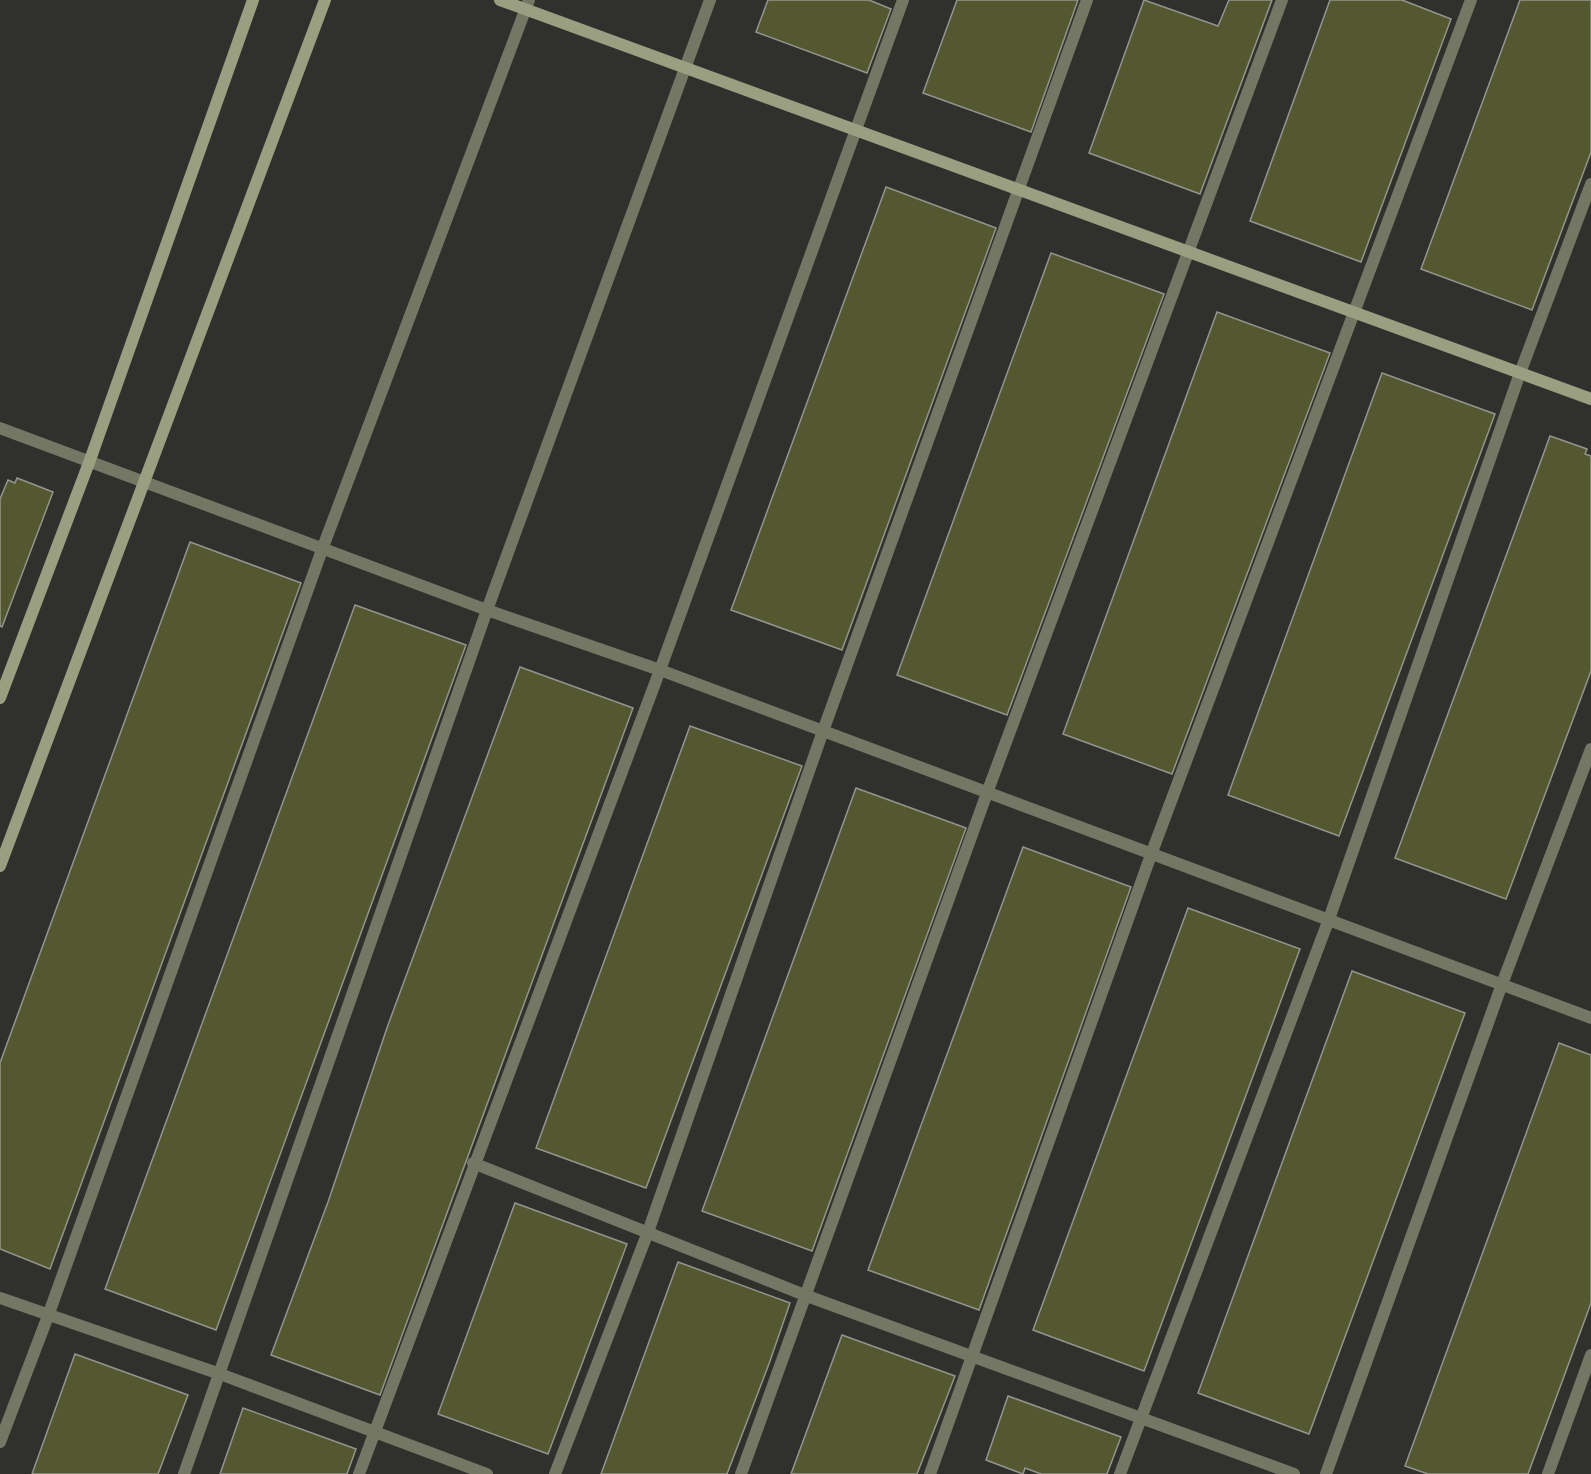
<svg xmlns="http://www.w3.org/2000/svg" width="1591" height="1474" viewBox="0 0 1591 1474" font-family="Figtree,sans-serif">
<style>
.building{fill:#53582e;stroke:#949491;stroke-width:1.5}
.lines{fill:none;stroke-linecap:round;stroke-linejoin:round}
.street{stroke:#757765;stroke-width:12}
.secondary{stroke:#9b9f81;stroke-width:12}
</style>
<rect width="100%" height="100%" fill="#30302d"/>
<g class="building">
<polygon points="768,0 869,0 891,9 867,73 756,32"/>
<polygon points="957,0 1078,0 1031,132 923,93"/>
<polygon points="1144,0 1218,26 1229,0 1272,0 1200,194 1089,153"/>
<polygon points="1330,0 1402,0 1451,19 1361,262 1250,221"/>
<polygon points="1520,0 1591,0 1591,152 1532,310 1421,269"/>
<polygon points="886,187 996,228 842,650 731,610"/>
<polygon points="1051,253 1164,294 1007,715 897,675"/>
<polygon points="1217,312 1330,353 1172,774 1063,734"/>
<polygon points="1382,373 1495,414 1339,836 1228,795"/>
<polygon points="1550,436 1587,449 1585,454 1591,456 1591,671 1506,899 1395,858"/>
<polygon points="17,478 53,492 2,627 0,626 0,499 8,480 15,483"/>
<polygon points="190,542 301,583 50,1269 0,1249 0,1063"/>
<polygon points="355,605 466,645 216,1330 105,1289"/>
<polygon points="520,667 633,708 380,1395 271,1355 328,1202 388,1025"/>
<polygon points="690,726 802,766 646,1188 536,1148"/>
<polygon points="856,788 966,828 812,1251 702,1211"/>
<polygon points="1023,847 1131,887 979,1310 868,1270"/>
<polygon points="1188,908 1300,949 1144,1371 1033,1330"/>
<polygon points="1352,971 1465,1013 1309,1434 1198,1393"/>
<polygon points="1559,1043 1591,1055 1591,1303 1528,1474 1428,1474 1405,1466"/>
<polygon points="515,1203 627,1244 548,1454 438,1414"/>
<polygon points="678,1262 790,1303 770,1361 727,1474 601,1474"/>
<polygon points="842,1335 955,1376 917,1474 791,1474"/>
<polygon points="75,1354 188,1395 158,1474 32,1474"/>
<polygon points="1008,1396 1121,1437 1107,1474 1041,1474 1025,1468 1023,1474 986,1460"/>
<polygon points="243,1408 356,1449 347,1474 220,1474"/>
</g>
<g class="lines">
<g class="street">
<polyline points="0,428 487,610 660,670 1591,1018"/>
<polyline points="473,1163 807,1296 1294,1474"/>
<polyline points="0,1298 220,1374 487,1474"/>
<polyline points="0,1442 48,1316 323,547 529,0"/>
<polyline points="184,1474 487,610 710,0"/>
<polyline points="359,1474 660,670 903,0"/>
<polyline points="555,1474 648,1232 823,731 1087,0"/>
<polyline points="741,1474 987,793 1282,0"/>
<polyline points="930,1474 1152,852 1471,0"/>
<polyline points="1120,1474 1329,919 1520,373 1591,184"/>
<polyline points="1326,1474 1502,984 1591,749"/>
<polyline points="1548,1474 1591,1355"/>
</g>
<g class="secondary">
<polyline points="500,0 1591,399"/>
<polyline points="0,698 90,460 253,0"/>
<polyline points="0,866 325,0"/>
</g>
</g>
</svg>
